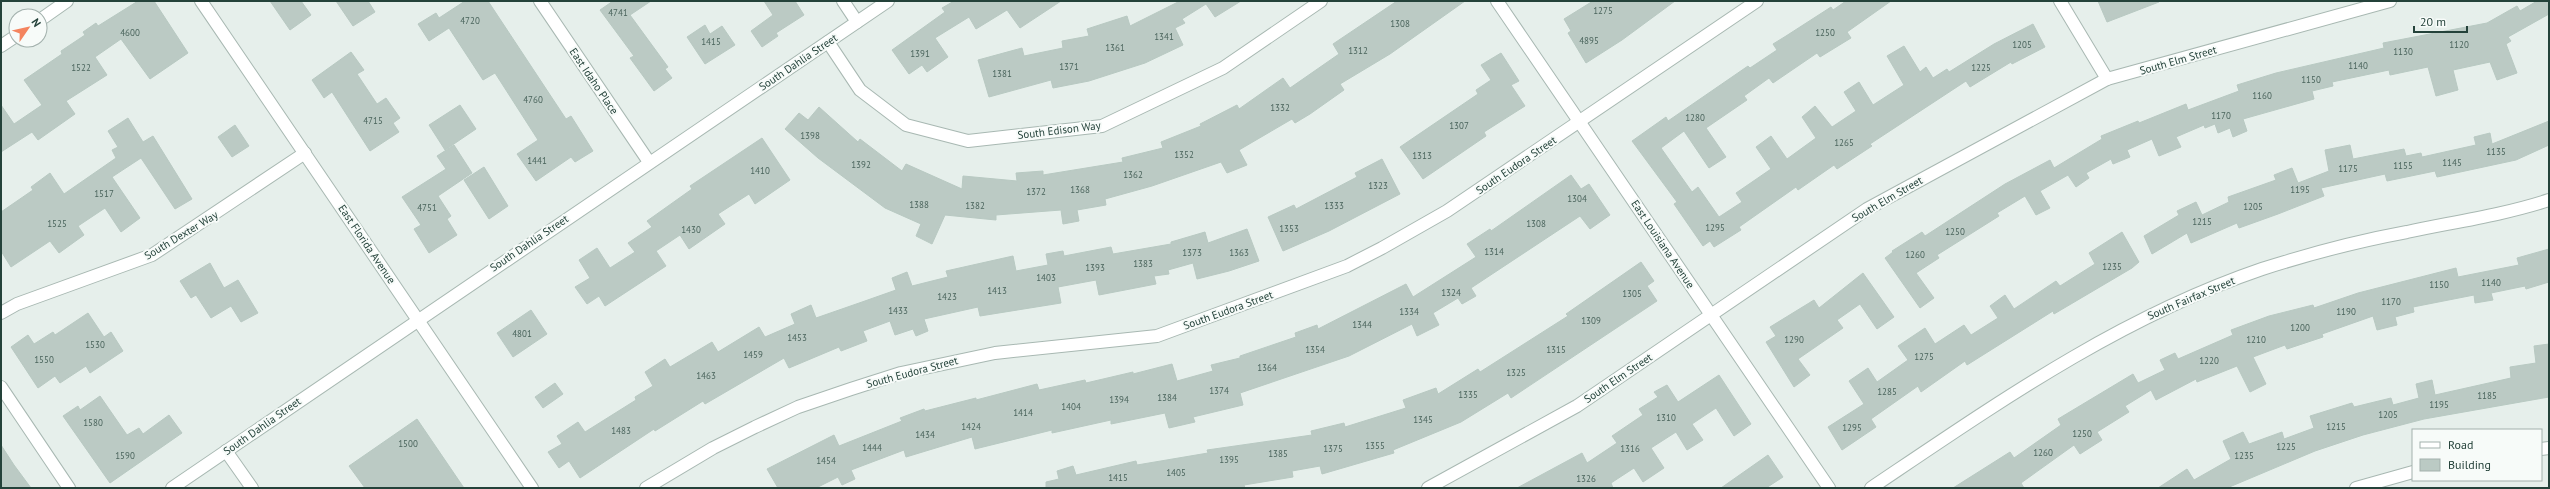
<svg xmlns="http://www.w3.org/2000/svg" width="2550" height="489" viewBox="0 0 2550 489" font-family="'PT Sans',sans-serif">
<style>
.building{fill:#bbcac4;stroke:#b8c9c2}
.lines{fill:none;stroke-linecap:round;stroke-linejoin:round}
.minor-casing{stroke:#a8b8b2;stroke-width:14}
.minor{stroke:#fff;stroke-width:12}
.labels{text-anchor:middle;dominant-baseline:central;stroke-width:4;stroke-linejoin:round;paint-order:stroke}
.number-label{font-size:9px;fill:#4a645c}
.street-label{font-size:11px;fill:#24423a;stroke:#f7fbf9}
</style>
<rect width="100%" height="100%" fill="#e6efeb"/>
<g class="building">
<polygon points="138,1 154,1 188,53 150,79 121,39 95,57 107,75 66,101 75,114 38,140 32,132 1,152 1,105 14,124 42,105 24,80 62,54 61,51 85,35 83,32 96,23 98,26"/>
<polygon points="270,1 301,1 311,15 290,30"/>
<polygon points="336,1 368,1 375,12 353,26"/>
<polygon points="465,1 488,1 566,119 571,116 593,151 575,162 571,157 536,181 517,154 538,140 495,73 483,80 449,28 429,41 418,24 436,13 439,18"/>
<polygon points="613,1 651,1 630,15 668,67 665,69 672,78 654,91 630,58 634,56 600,10"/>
<polygon points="764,1 795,1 804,15 776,33 778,36 762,47 751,31 773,15"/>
<polygon points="954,1 1061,1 1020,28 1007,10 976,29 969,17 935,38 948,57 927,72 922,65 909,74 892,50 945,12 942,8"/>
<polygon points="1180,1 1241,1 1215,17 1206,4 1182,19 1185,23 1175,28 1183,45 1145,63 1089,81 1053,88 1051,80 989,97 978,60 1022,48 1024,56 1063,48 1062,41 1089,36 1087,29 1127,16 1130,26"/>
<polygon points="1397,1 1465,1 1390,54 1340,84 1344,90 1310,114 1295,123 1292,119 1239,150 1247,165 1227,173 1221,162 1152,186 1105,199 1106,205 1077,210 1079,221 1063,224 1061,210 996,215 996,220 945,215 932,244 916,236 921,224 885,208 818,158 785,129 799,113 808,120 819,107 858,142 860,139 902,171 906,164 962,189 963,176 1017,181 1016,173 1043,171 1043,175 1123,162 1122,158 1163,148 1161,142 1201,126 1200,124 1237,105 1239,109 1283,78 1290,88 1339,54 1333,44"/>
<polygon points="1593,1 1675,1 1622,40 1586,63 1568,33 1571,31 1564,19"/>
<polygon points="1846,1 1891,1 1847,32 1851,38 1820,57 1817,53 1773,83 1769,78 1744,96 1747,100 1706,128 1726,157 1709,168 1684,131 1661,148 1692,192 1698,187 1719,217 1742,202 1736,193 1771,169 1756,147 1771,136 1787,159 1816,138 1802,117 1815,106 1832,127 1856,111 1844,92 1859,82 1873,105 1904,85 1887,56 1904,46 1920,72 1926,67 1933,78 1947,69 1949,72 1994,44 2033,24 2045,47 2012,64 2011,62 1970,87 1966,81 1870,144 1872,146 1837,169 1834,165 1798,190 1796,187 1739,227 1741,230 1714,247 1710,241 1703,246 1674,204 1677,202 1632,141 1666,117 1668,121 1748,66 1750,68 1777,50 1773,44 1786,36 1831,7 1833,10"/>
<polygon points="2098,1 2159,1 2159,2 2107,22"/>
<polygon points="2537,1 2549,1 2549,14 2508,37 2511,41 2506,44 2517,73 2497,80 2490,62 2453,70 2458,90 2436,96 2428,67 2390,75 2389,70 2332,82 2333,86 2312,91 2314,99 2243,119 2247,131 2233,137 2230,128 2218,133 2215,124 2205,128 2204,125 2176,137 2181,147 2159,156 2152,139 2127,150 2130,157 2113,164 2111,159 2086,173 2089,178 2076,187 2068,175 2040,191 2050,208 2036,215 2025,196 1997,213 1999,216 1937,255 1939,258 1916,273 1934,298 1920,308 1885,258 1893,252 1892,251 1922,232 1925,236 2005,184 2050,160 2054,168 2102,139 2101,136 2138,121 2139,123 2186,104 2188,110 2239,91 2237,85 2276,73 2384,48 2383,43 2487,23 2517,6 2520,11"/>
<polygon points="705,25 710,34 722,26 735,45 705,64 687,37"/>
<polygon points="351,52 364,70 357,74 377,104 386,98 400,118 393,123 399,132 370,151 332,92 324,98 312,80"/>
<polygon points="1501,53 1519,81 1511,85 1525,106 1484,132 1486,136 1423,179 1400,147 1478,94 1476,90 1491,80 1481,65"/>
<polygon points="460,105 476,129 445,150 429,125"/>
<polygon points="128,118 143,142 153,136 192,199 175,209 141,158 112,177 140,218 121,232 105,208 78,226 84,235 59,253 50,241 11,267 1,251 1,212 33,190 31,187 50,173 64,194 116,158 112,150 118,147 108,131"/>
<polygon points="2549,121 2549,145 2516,160 2437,177 2435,171 2387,181 2385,174 2321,188 2324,196 2278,214 2239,228 2237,223 2191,243 2187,233 2152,254 2144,236 2179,215 2177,211 2196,202 2202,215 2229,202 2228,197 2276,180 2274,175 2292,168 2298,183 2329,171 2325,150 2350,145 2353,159 2404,149 2406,156 2421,153 2422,157 2476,145 2474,137 2490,133 2492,144"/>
<polygon points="235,125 249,146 232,157 218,137"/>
<polygon points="762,138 790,180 755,204 749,194 718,214 725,224 689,249 680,235 656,251 666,266 605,306 599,296 587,304 575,287 590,278 579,260 597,248 610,268 635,252 628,243 652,227 647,221 692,189 690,186"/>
<polygon points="454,145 472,173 438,196 451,216 447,219 457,235 429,253 414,229 421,225 402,197 446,169 437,156"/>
<polygon points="1382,159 1400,194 1329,231 1283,251 1268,217 1294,205 1296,209 1357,177 1355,173"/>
<polygon points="484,167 508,206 489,219 464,180"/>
<polygon points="1571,175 1581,189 1589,184 1610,215 1590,229 1580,216 1471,288 1476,296 1462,304 1458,298 1433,313 1439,325 1417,336 1412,324 1349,356 1240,393 1243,405 1193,417 1195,422 1169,428 1165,413 1111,424 1111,420 1052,433 1052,430 975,449 972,437 906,457 904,450 851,470 855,479 842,485 838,477 816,488 778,488 767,469 834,435 839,446 902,421 900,418 924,409 925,411 976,398 976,400 1037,384 1039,390 1085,380 1086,383 1133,372 1133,374 1172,364 1177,381 1213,371 1211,365 1240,358 1240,356 1296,337 1295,333 1317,325 1318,329 1406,284 1413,297 1476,257 1467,244 1490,229 1491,231"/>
<polygon points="1247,229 1259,261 1229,271 1197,279 1193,263 1168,270 1169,274 1154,276 1156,284 1099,295 1096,280 1058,287 1061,303 980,316 978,307 924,319 928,331 916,336 913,329 895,335 890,321 863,331 867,341 841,351 839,347 789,368 784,358 705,404 703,401 655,431 654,429 580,478 569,461 559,468 548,452 562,444 557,436 578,422 585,432 636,400 635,397 653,386 645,372 665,359 670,367 712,342 718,352 759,327 765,337 795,324 791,314 811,305 816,318 862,302 896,290 892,278 907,272 912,286 948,277 946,271 1013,256 1016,271 1048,265 1046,254 1063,251 1064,256 1111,247 1113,254 1171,244 1171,242 1205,232 1208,243"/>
<polygon points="2122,232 2139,262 2132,268 2054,314 2053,311 1967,365 1965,361 1921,392 1918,386 1871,419 1876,427 1842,450 1828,427 1864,404 1849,381 1868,368 1877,382 1908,360 1898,346 1925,328 1935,344 1964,325 1971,335 1998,318 1990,306 2005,295 2014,309 2056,281 2060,286 2095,264 2089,253"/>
<polygon points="2549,249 2549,282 2526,289 2525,286 2491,293 2493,300 2475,303 2474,295 2413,307 2414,312 2395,317 2397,325 2377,330 2373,316 2322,334 2323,337 2287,349 2285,345 2253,357 2266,384 2250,392 2237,366 2197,382 2196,379 2156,400 2151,390 2125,406 2129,412 2097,432 2102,440 2080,454 2074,445 2021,483 2024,488 1953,488 2010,452 2014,458 2061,425 2058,419 2133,374 2138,383 2165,370 2160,360 2175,353 2178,359 2233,335 2231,330 2269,316 2313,305 2314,308 2358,293 2456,268 2458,277 2519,265 2517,258"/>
<polygon points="1641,262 1654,281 1647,286 1657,301 1511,398 1508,393 1461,422 1393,450 1394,453 1322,474 1320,466 1292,471 1293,477 1244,485 1245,488 1046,488 1046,482 1059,479 1057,471 1073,466 1076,475 1136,461 1137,465 1208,453 1207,450 1312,435 1311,431 1344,423 1345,427 1406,408 1403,400 1436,388 1438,394 1478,369 1480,372 1568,316 1566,314"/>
<polygon points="210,263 224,288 238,280 258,313 241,322 231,306 211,318 196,295 191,298 180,281"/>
<polygon points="1863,273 1894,317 1877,329 1860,304 1837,320 1843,328 1798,359 1810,375 1794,387 1766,342 1776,336 1770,327 1814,300 1819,308"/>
<polygon points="531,310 547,334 513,357 497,333"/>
<polygon points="88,313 104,337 111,332 123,351 90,373 86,366 60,383 55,376 38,388 11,347 28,335 34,344 53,332 55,335"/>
<polygon points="2549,344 2549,397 2424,419 2363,435 2315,451 2227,488 2158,488 2187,469 2194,480 2231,459 2223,441 2243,432 2249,444 2282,432 2284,439 2314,428 2310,416 2352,403 2354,407 2391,398 2393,405 2419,398 2416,384 2432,380 2435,395 2511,378 2510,367 2536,363 2534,346"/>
<polygon points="1719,375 1751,424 1734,436 1716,408 1692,424 1703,440 1687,450 1676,432 1651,448 1664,468 1643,482 1634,468 1611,483 1613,488 1517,488 1582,453 1587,463 1617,443 1612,436 1643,415 1639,409 1658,397 1654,392 1667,385 1678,402"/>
<polygon points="555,383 563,394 543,408 535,397"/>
<polygon points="100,396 127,435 139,428 143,434 169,415 182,433 110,483 63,416 78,406 80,410"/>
<polygon points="417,419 464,488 365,488 349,466"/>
<polygon points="1,445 14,465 31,488 1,488"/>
<polygon points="1768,455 1783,477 1766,488 1721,488"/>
</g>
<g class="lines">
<g class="minor-casing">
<g id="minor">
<polyline points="201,1 532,488"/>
<polyline points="540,1 649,162"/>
<polyline points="843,1 857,22"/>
<polyline points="1497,1 1829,488"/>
<polyline points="2060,1 2107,79"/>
<polyline points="40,20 67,1"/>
<polyline points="828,42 860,90 906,125 968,141 1102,126 1223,68 1321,1"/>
<polyline points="1,46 16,36"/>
<polyline points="1,313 17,304 152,255 305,153"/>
<polyline points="1,387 69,488"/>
<polyline points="2541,449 2549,448"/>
<polyline points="226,451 252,488"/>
<polyline points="172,488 888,1"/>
<polyline points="646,488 713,448 755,427 798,407 851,389 901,373 995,353 1157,336 1347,266 1382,248 1447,211 1757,1"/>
<polyline points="1428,488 1577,406 1867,209 2107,79 2390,1"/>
<path d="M1871,488C1996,404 2118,318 2262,269C2309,254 2358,241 2407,232C2454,222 2503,215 2549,200"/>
<polyline points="2356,488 2413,472"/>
</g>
</g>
<use href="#minor" class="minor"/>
</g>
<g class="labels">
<g class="number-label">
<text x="1603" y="10">1275</text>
<text x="618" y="12">4741</text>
<text x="470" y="20">4720</text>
<text x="1400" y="23">1308</text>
<text x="130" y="32">4600</text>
<text x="1825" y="32">1250</text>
<text x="1164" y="36">1341</text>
<text x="1589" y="40">4895</text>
<text x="711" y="41">1415</text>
<text x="2022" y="44">1205</text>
<text x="2459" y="44">1120</text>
<text x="1115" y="47">1361</text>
<text x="1358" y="50">1312</text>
<text x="2403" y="51">1130</text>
<text x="920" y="53">1391</text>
<text x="2358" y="65">1140</text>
<text x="1069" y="66">1371</text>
<text x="81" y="67">1522</text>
<text x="1981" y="67">1225</text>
<text x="1002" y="73">1381</text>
<text x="2311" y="79">1150</text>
<text x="2262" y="95">1160</text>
<text x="533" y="99">4760</text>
<text x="1280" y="107">1332</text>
<text x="2221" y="115">1170</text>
<text x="1695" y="117">1280</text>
<text x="373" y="120">4715</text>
<text x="1459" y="125">1307</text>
<text x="810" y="135">1398</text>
<text x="1844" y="142">1265</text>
<text x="2496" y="151">1135</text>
<text x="1184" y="154">1352</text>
<text x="1422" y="155">1313</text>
<text x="537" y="160">1441</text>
<text x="2452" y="162">1145</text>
<text x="861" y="164">1392</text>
<text x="2403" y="165">1155</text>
<text x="2348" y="168">1175</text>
<text x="760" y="170">1410</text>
<text x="1133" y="174">1362</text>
<text x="1378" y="185">1323</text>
<text x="1080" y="189">1368</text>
<text x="2300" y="189">1195</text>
<text x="1036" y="191">1372</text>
<text x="104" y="193">1517</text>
<text x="1577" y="198">1304</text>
<text x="919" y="204">1388</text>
<text x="975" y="205">1382</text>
<text x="1334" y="205">1333</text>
<text x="2253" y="206">1205</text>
<text x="427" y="207">4751</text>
<text x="2202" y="221">1215</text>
<text x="57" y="223">1525</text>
<text x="1536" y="223">1308</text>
<text x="1715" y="227">1295</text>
<text x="1289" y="228">1353</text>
<text x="691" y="229">1430</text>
<text x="1955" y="231">1250</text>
<text x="1494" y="251">1314</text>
<text x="1192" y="252">1373</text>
<text x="1239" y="252">1363</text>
<text x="1915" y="254">1260</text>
<text x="1143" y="263">1383</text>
<text x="2112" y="266">1235</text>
<text x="1095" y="267">1393</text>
<text x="1046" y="277">1403</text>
<text x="2491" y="282">1140</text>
<text x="2439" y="284">1150</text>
<text x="997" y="290">1413</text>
<text x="1451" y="292">1324</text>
<text x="1632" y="293">1305</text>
<text x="947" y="296">1423</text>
<text x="2391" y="301">1170</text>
<text x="898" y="310">1433</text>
<text x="1409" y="311">1334</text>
<text x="2346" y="311">1190</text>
<text x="1591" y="320">1309</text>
<text x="1362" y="324">1344</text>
<text x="2300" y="327">1200</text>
<text x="522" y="333">4801</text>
<text x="797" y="337">1453</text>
<text x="1794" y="339">1290</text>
<text x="2256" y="339">1210</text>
<text x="95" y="344">1530</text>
<text x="1315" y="349">1354</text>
<text x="1556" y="349">1315</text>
<text x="753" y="354">1459</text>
<text x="1924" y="356">1275</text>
<text x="44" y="359">1550</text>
<text x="2209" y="360">1220</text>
<text x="1267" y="367">1364</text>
<text x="1516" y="372">1325</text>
<text x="706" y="375">1463</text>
<text x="1219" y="390">1374</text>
<text x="1887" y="391">1285</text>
<text x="1468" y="394">1335</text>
<text x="2487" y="395">1185</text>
<text x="1167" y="397">1384</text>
<text x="1119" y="399">1394</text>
<text x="2439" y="404">1195</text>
<text x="1071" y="406">1404</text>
<text x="1023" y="412">1414</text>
<text x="2388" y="414">1205</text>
<text x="1666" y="417">1310</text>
<text x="1423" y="419">1345</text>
<text x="93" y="422">1580</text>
<text x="971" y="426">1424</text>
<text x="2336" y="426">1215</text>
<text x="1852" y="427">1295</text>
<text x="621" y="430">1483</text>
<text x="2082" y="433">1250</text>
<text x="925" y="434">1434</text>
<text x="408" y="443">1500</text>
<text x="1375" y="445">1355</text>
<text x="2286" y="446">1225</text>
<text x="872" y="447">1444</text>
<text x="1333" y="448">1375</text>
<text x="1630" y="448">1316</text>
<text x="2043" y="452">1260</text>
<text x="1278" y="453">1385</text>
<text x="125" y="455">1590</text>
<text x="2244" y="455">1235</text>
<text x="1229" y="459">1395</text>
<text x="826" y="460">1454</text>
<text x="1176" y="472">1405</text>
<text x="1118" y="477">1415</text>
<text x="1586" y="478">1326</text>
</g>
<g class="street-label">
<text transform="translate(2178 60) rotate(-16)">South Elm Street</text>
<text transform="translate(798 62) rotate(-34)">South Dahlia Street</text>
<text transform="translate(594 81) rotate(56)">East Idaho Place</text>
<text transform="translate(1059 130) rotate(-7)">South Edison Way</text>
<text transform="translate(1516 165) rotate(-34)">South Eudora Street</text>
<text transform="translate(1887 199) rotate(-30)">South Elm Street</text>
<text transform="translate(181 235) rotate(-31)">South Dexter Way</text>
<text transform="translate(529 243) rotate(-34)">South Dahlia Street</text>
<text transform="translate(367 244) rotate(56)">East Florida Avenue</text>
<text transform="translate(1663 244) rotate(56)">East Louisiana Avenue</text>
<text transform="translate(2191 298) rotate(-23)">South Fairfax Street</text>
<text transform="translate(1228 310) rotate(-20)">South Eudora Street</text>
<text transform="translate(912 372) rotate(-15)">South Eudora Street</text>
<text transform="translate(1618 378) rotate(-34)">South Elm Street</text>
<text transform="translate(262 426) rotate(-35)">South Dahlia Street</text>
</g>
</g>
<rect width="2550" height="489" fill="none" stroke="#24423a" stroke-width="4"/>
<rect x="2412" y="429" width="130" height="52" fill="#f7fbf9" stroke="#a3b1ad"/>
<rect x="2420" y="442" width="20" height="6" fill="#ffffff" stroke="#a3b1ad"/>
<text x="2448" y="449" font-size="12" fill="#24423a">Road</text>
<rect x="2420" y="459" width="20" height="12" fill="#bbcac4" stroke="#a3b1ad"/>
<text x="2448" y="469" font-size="12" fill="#24423a">Building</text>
<g transform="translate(28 28) rotate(56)"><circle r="19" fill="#f7fbf9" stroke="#a3b1ad"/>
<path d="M0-3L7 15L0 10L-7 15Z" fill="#f4845f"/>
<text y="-6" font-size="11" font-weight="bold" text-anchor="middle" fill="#24423a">N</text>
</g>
<path d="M2414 26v6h53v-6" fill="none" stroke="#24423a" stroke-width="2"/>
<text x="2420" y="26" font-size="12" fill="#24423a" stroke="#f7fbf9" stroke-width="3" paint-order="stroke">20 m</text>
</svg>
